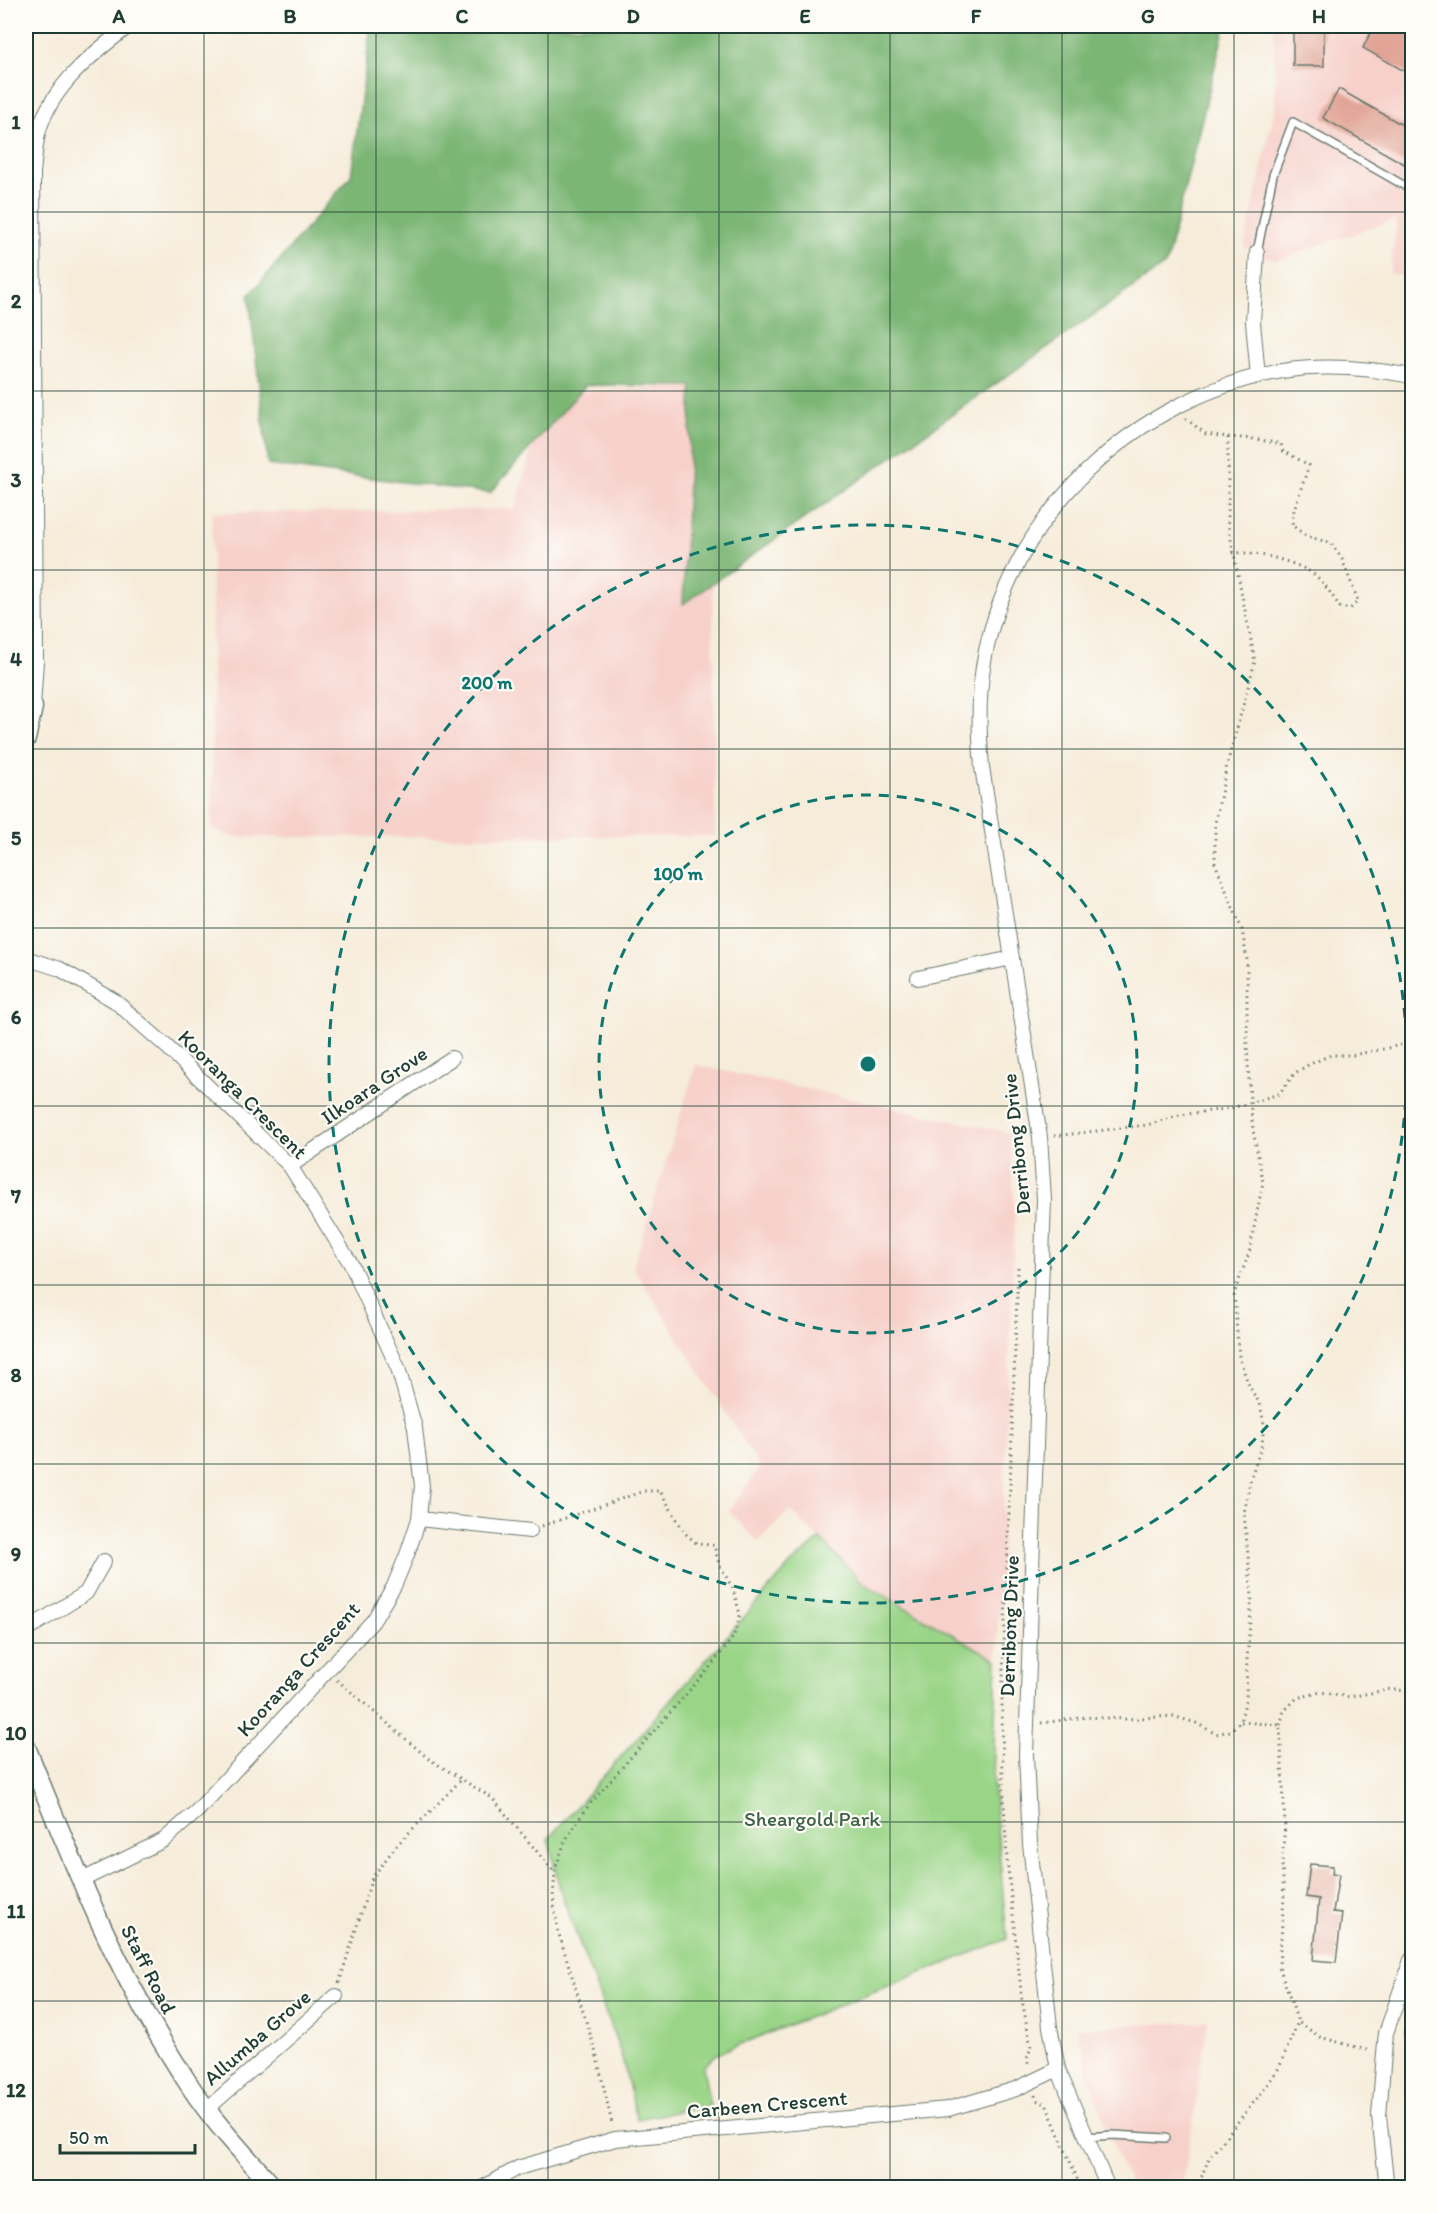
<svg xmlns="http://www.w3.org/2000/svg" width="1438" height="2213" viewBox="0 0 1438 2213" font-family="Itim,sans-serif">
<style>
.built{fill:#f7d0ca}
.green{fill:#9ad487;stroke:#5c885e;stroke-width:1.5}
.forest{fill:#7bb674;stroke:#4d7a54;stroke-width:1.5}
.building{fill:#e1a394}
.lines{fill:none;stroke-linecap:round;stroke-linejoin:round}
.service-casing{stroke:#6a7a6e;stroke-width:10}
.minor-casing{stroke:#6a7a6e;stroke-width:16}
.tertiary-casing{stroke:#6a7a6e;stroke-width:21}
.path{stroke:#6a7a6e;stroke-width:3;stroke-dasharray:1.5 4.5;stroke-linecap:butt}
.service{stroke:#fff;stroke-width:7}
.minor{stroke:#fff;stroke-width:14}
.tertiary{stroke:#fff;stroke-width:18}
.grid{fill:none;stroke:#1f3d34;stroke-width:1.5;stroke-opacity:0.55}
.ring{fill:none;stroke:#0f766e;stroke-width:3;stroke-dasharray:10 8}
.labels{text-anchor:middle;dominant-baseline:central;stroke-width:4.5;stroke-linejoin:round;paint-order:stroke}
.street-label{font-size:21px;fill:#1f3d34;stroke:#fdfcf7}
.park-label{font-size:21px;fill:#3e6349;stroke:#fdfcf7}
.centre{fill:#0f766e;stroke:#fdfcf7;stroke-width:3}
.ring-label{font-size:18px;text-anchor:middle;font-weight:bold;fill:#0f766e;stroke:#fdfcf7;stroke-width:4.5;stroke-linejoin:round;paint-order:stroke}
.neatline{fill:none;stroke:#1f3d34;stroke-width:2}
.grid-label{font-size:20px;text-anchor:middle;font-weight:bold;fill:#1f3d34}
</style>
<rect width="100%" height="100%" fill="#fdfcf7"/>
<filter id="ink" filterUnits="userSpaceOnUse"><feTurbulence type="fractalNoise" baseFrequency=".0167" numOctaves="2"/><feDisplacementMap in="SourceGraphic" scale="12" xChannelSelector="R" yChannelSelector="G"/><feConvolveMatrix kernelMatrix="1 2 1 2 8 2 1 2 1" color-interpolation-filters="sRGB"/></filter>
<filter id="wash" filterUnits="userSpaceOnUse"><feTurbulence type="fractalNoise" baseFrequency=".008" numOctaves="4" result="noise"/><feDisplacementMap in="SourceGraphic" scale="24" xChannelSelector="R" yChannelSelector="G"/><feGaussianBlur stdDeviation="1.35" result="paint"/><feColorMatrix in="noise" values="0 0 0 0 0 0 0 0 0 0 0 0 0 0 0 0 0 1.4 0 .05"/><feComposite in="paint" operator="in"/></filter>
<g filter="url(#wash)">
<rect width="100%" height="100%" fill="#f6ecda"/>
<g class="built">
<polygon points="1274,26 1412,26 1412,277 1390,273 1397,219 1276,260 1244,247 1275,108"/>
<polygon points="711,385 715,836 231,837 212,828 212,513 515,509 547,393"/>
<polygon points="696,1065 1010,1133 1015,1221 997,1660 864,1584 790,1510 758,1542 729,1511 760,1467 633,1267"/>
<polygon points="1208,2021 1186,2166 1180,2187 1133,2187 1122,2168 1105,2124 1088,2074 1077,2028"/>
</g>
<polygon class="green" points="820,1539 864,1584 997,1660 993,1783 1007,1939 718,2053 703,2067 710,2106 637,2119 621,2054 562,1896 548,1839 791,1564"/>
<polygon class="forest" points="371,26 1225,26 1166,264 683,604 692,386 586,385 490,493 268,465 249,296 351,176"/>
<g id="blocks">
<g class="building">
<rect x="1293" y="26" width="31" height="40"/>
<polygon points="1374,26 1394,26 1413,37 1413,76 1363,48"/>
<polygon points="1339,89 1413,131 1413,148 1404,164 1323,118"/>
<polygon points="1310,1864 1333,1866 1332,1874 1339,1874 1333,1912 1342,1913 1336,1962 1313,1960 1319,1899 1306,1897"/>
</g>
</g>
</g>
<g filter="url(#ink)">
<use href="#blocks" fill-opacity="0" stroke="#6a7a6e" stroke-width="1.5"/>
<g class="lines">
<g class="service-casing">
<g id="service">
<polyline points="1257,252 1273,175 1293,122 1412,190"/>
<polyline points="1086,2137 1113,2135 1166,2138"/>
</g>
</g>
<g class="minor-casing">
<g id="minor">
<polyline points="26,122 39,130"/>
<polyline points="1257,252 1253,322 1258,377"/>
<path d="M33,707L36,661L33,172C35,158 35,143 39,130C52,86 94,52 129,26"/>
<polyline points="26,958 60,969 115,1001 166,1046 290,1166 351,1264 398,1368 415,1428 422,1486 419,1519 407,1555 394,1586 373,1621 197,1811 164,1840 80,1881"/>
<polyline points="918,978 1012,958"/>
<polyline points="290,1166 452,1058"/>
<polyline points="419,1519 530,1531"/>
<polyline points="26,1630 86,1593 104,1561"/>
<polyline points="207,2109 336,1996"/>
<polyline points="482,2188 518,2168 615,2139 948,2109 1016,2089 1058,2069"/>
<path d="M1108,2188L1058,2069L1050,2027L1030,1844L1026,1755L1044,1199L1040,1137L982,767C979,734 978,700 983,667C1007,517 1133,397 1282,371C1325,364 1370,368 1412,376"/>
<polyline points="1387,2188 1379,2116 1384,2053 1386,2033 1411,1960"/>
</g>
</g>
<g class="tertiary-casing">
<g id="tertiary">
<polyline points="26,707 33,707 26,739"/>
<path d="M26,1747C73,1864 120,1981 190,2086C214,2123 245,2155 274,2188"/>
</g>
</g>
<g class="path">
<path d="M1228,437L1255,439L1281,444L1283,451L1309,465L1294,510L1292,525L1306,536L1331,543L1342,559L1358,601L1350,609L1340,607C1333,597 1326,585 1317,577C1301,562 1254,551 1233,553"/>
<polyline points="1054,1136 1147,1125 1180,1115 1232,1108 1279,1094 1295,1073 1310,1064 1331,1055 1353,1055 1384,1049 1412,1042"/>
<polyline points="1018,1267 1002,1704 1003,1783 1007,1859 1022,2000 1031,2047 1027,2059 1029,2066"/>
<polyline points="542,1526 644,1491 660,1491 685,1533 697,1544 714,1545 719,1564 733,1589 740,1614 734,1636 710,1667 584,1811 565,1841 555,1870 553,1898 558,1931 596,2053 612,2124"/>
<polyline points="337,1680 429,1759 492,1798 555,1873"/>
<polyline points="1241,1722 1280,1725 1285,1824 1282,1864 1284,1897 1279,1966 1298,2022"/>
<polyline points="1041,1723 1086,1717 1126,1719 1173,1716 1196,1723 1216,1734 1230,1731 1240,1722 1246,1700 1247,1660 1252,1597 1244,1513 1251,1477 1262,1445 1264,1424 1260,1404 1249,1386 1239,1357 1234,1294 1249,1253 1263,1182 1253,1130 1250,1101 1247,1043 1247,960 1242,930 1215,863 1215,823 1227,765 1255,661 1228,524 1228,437 1206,434 1186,419"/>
<polyline points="1280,1725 1284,1711 1297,1698 1321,1692 1349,1697 1391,1689 1412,1692"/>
<polyline points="339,1983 372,1878 396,1846 462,1779"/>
<polyline points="1403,2033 1412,2033"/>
<polyline points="1035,2095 1036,2100 1046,2104 1081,2188"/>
<polyline points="1197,2188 1209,2158 1262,2092 1279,2068 1298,2022 1320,2037 1370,2051"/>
</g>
<use href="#service" class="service"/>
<use href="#minor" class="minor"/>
<use href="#tertiary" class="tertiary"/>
</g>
</g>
<path class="grid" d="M204,26V2188M376,26V2188M548,26V2188M719,26V2188M890,26V2188M1062,26V2188M1234,26V2188M26,212H1412M26,391H1412M26,570H1412M26,749H1412M26,928H1412M26,1106H1412M26,1285H1412M26,1464H1412M26,1643H1412M26,1822H1412M26,2001H1412"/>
<g class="ring">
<circle cx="868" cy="1064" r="269"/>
<circle cx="868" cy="1064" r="539"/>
</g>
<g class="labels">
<g class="street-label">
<text transform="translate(374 1085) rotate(-34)">Ilkoara Grove</text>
<text transform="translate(243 1094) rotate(45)">Kooranga Crescent</text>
<text transform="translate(1016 1144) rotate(-96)">Derribong Drive</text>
<text transform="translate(1009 1626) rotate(-88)">Derribong Drive</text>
<text transform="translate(298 1669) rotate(-48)">Kooranga Crescent</text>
<text transform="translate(149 1969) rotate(63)">Staff Road</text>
<text transform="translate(257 2037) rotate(-41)">Allumba Grove</text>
<text transform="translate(767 2104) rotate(-5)">Carbeen Crescent</text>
</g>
<g class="park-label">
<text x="812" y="1818">Sheargold Park</text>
</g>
</g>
<circle cx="868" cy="1064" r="9" class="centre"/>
<g class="ring-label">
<text x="487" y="689">200 m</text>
<text x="678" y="880">100 m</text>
</g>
<rect width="1438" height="2213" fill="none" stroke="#fdfcf7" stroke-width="66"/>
<path d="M60 2144v9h135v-9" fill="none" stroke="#1f3d34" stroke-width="3"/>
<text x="69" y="2144" font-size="18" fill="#1f3d34" stroke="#fdfcf7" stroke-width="4.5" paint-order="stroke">50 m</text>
<rect x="33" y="33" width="1372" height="2147" class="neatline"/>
<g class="grid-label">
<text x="119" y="23">A</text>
<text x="290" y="23">B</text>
<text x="462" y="23">C</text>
<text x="633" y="23">D</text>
<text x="805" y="23">E</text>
<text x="976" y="23">F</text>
<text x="1148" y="23">G</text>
<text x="1319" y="23">H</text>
<text x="16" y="129">1</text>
<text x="16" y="308">2</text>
<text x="16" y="487">3</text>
<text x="16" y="666">4</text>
<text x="16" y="845">5</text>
<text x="16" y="1024">6</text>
<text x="16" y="1203">7</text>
<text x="16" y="1382">8</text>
<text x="16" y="1561">9</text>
<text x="16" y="1740">10</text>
<text x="16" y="1918">11</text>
<text x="16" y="2097">12</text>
</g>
</svg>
